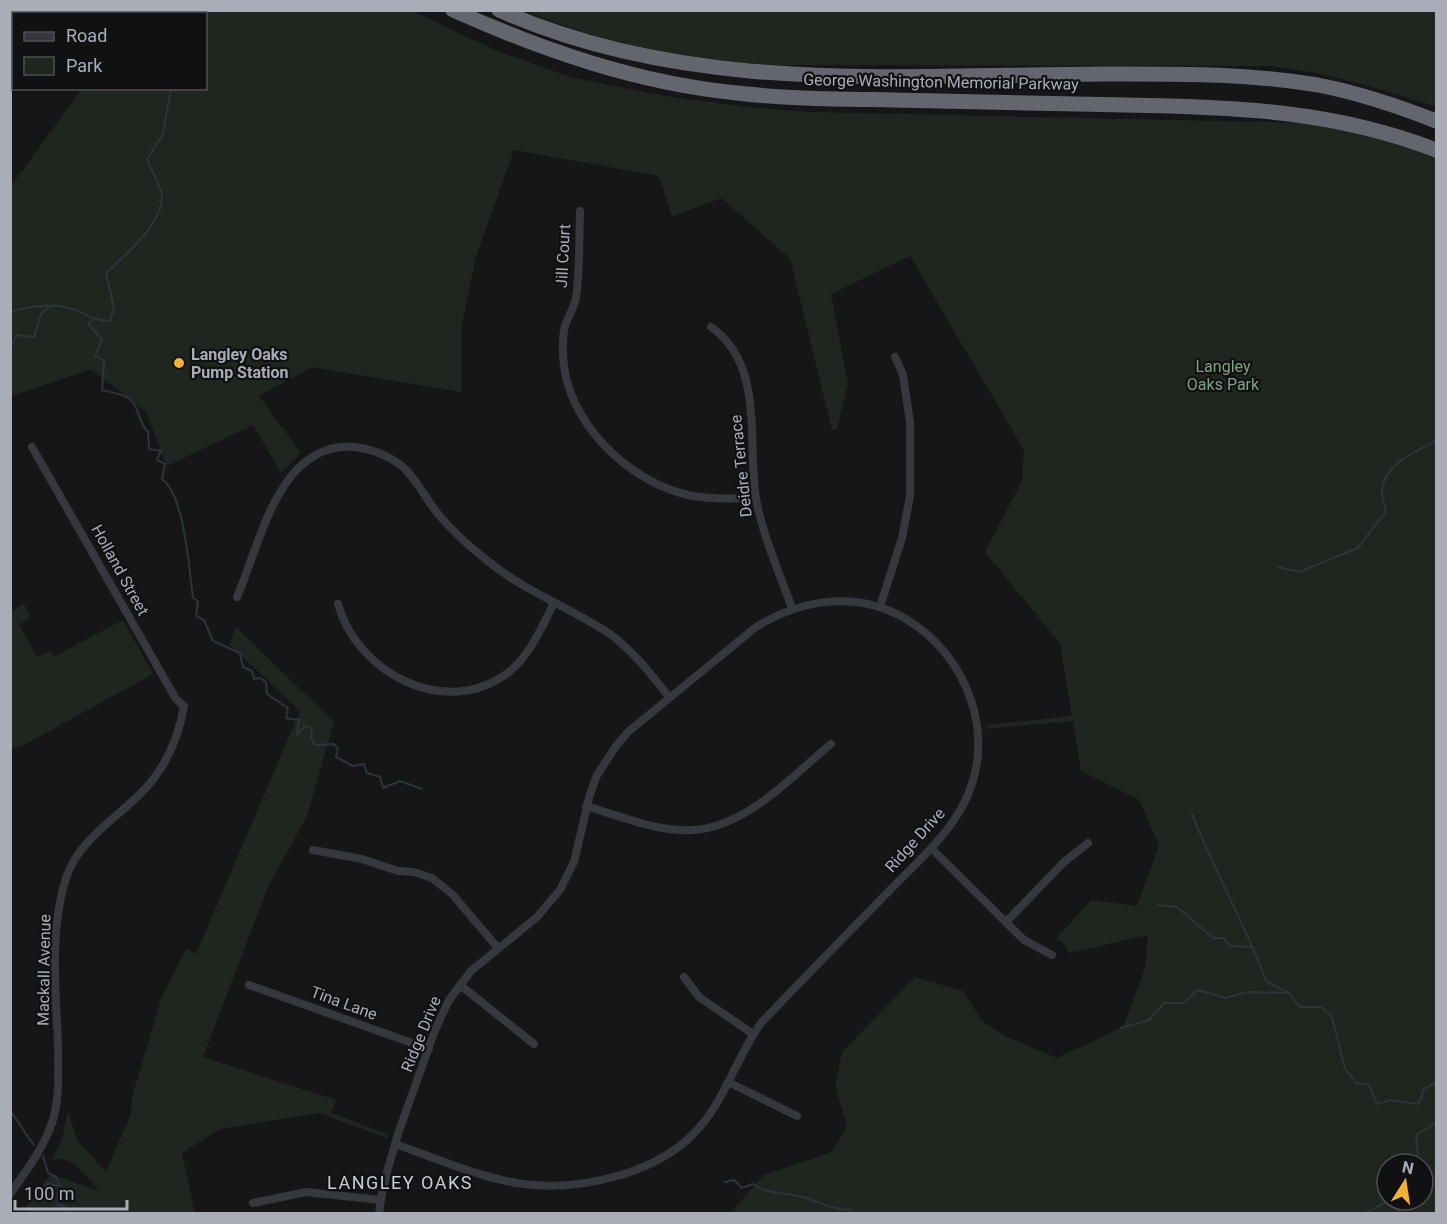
<svg xmlns="http://www.w3.org/2000/svg" width="1447" height="1224" viewBox="0 0 1447 1224" font-family="Roboto,sans-serif">
<style>
.green{fill:#1e261f;fill-rule:evenodd}
.lines{fill:none;stroke-linecap:round;stroke-linejoin:round}
.stream{stroke:#2c353c;stroke-width:2}
.minor{stroke:#37383d;stroke-width:8}
.motorway{stroke:#63666e;stroke-width:15}
.poi-dot{fill:#f2b134;stroke:#111113;stroke-width:2}
.labels{text-anchor:middle;dominant-baseline:central;stroke-width:4.5;stroke-linejoin:round;paint-order:stroke}
.street-label{font-size:16px;fill:#a8adb8;stroke:#111113}
.poi-label{font-size:16px;font-weight:bold;fill:#a8adb8;stroke:#111113;text-anchor:start}
.park-label{font-size:16px;fill:#7fa381;stroke:#111113}
.neighbourhood-label{font-size:18px;letter-spacing:1.5px;fill:#c9ccd4;stroke:#111113}
</style>
<rect width="100%" height="100%" fill="#161618"/>
<g class="green">
<path d="M10,11H412L495,50L570,77L665,96L746,107L810,112L1311,123L1347,129L1436,156V1213H730L764,1175L832,1152L847,1126L835,1086L842,1052L915,977L963,991L982,1021L1005,1036L1057,1058L1123,1027L1145,968L1148,935L1069,953L1064,943L1056,939L1091,900L1137,906L1159,845L1139,800L1081,771L1073,721L987,729L986,725L1072,716L1060,644L985,552L1022,481L1024,450L910,256L831,294L848,385L837,429L832,430L790,258L785,254L721,198L672,217L659,176L514,150L476,257L462,324L461,392L312,367L259,396L301,453L281,473L253,425L167,466L146,412L91,369L11,396V186L82,89L206,88V14H14L13,21L11,18ZM1387,1164H1423V1200H1387Z"/>
<path d="M527,11H1436V107C1382,89 1329,73 1272,66L771,65C689,58 603,45 527,11Z"/>
<polygon points="24,604 31,617 19,625 37,657 50,651 53,657 123,620 153,674 24,745 11,749 11,612"/>
<path d="M236,627L334,722L307,816L268,887L203,1057L336,1100L331,1113L388,1134L387,1138L319,1113L220,1129L182,1153L195,1213H30L26,1207L51,1174L99,1191C88,1178 70,1151 51,1161L62,1139L68,1111L77,1140L106,1172L131,1114L132,1097L161,999L186,949L196,954L300,711L229,644Z"/>
</g>
<g class="lines">
<g class="stream">
<polyline points="147,10 147,14"/>
<path d="M10,312C30,306 54,303 73,309C90,315 89,320 110,321L114,308L106,273C126,254 160,226 162,198C162,185 151,171 147,159L163,134L171,88"/>
<path d="M92,320L88,323L102,340L95,356L104,361L102,390C111,393 122,393 130,399C140,408 138,422 148,432L149,449L161,451L157,460L165,464L162,479C185,496 189,570 193,598L198,601L196,616L204,620L213,641L240,653L243,667L252,671L254,679L260,678L266,682L267,694L288,708L286,718L299,720L297,735L305,726L312,728L311,738L315,745L334,744L338,749L336,757L353,766L364,764L367,773L380,777L383,788L400,781L422,789"/>
<polyline points="10,348 17,335 34,337 41,314 49,307"/>
<path d="M1278,567L1299,572L1358,548L1386,511C1385,505 1382,498 1382,492C1382,466 1417,450 1436,441"/>
<path d="M1192,814C1214,871 1245,923 1266,981L1289,993L1300,1007H1321L1332,1017L1345,1069L1356,1083L1369,1085L1377,1104L1390,1100L1419,1104L1424,1089L1436,1083"/>
<polyline points="1158,905 1177,907 1213,938 1224,938 1230,946 1253,947"/>
<polyline points="1121,1028 1149,1020 1164,1003 1183,1003 1198,990 1225,998 1247,992 1289,993"/>
<path d="M10,1112C20,1121 25,1135 34,1145"/>
<polyline points="43,1156 48,1173 56,1177 60,1186 48,1184 43,1187 45,1193 59,1194 57,1204 64,1206 69,1214"/>
<polyline points="1416,1164 1418,1154 1416,1135 1436,1123"/>
<path d="M725,1182L734,1180L742,1188L753,1184C769,1196 791,1192 809,1199C823,1204 835,1210 851,1210L853,1214"/>
<polyline points="1392,1200 1400,1214"/>
<polyline points="1364,1214 1390,1200"/>
</g>
<g class="minor">
<path d="M580,211C579,240 580,270 576,298C574,307 569,315 566,323C562,333 563,344 563,355C565,421 629,484 693,496C713,500 735,498 756,498"/>
<path d="M711,327C765,364 747,443 756,499C763,536 779,572 792,608"/>
<path d="M237,597C260,545 278,441 354,447C372,449 390,456 404,468C418,481 426,500 439,515C454,533 471,548 489,562C526,592 571,608 610,634C633,651 652,675 669,697"/>
<path d="M338,604C357,674 447,720 509,672C531,654 541,628 554,603"/>
<polyline points="880,607 902,538 910,496 910,422 903,375 895,357"/>
<path d="M586,806C616,815 648,828 679,830C740,835 788,779 831,744"/>
<polyline points="931,848 1024,940 1052,955"/>
<polyline points="313,850 362,859 398,871 414,872 432,878 452,894 498,948"/>
<polyline points="1006,922 1064,862 1088,843"/>
<polyline points="684,977 699,997 753,1034"/>
<polyline points="249,985 429,1049"/>
<polyline points="460,985 534,1044"/>
<polyline points="728,1082 797,1116"/>
<path d="M10,1194C26,1171 43,1149 52,1123C60,1099 58,1071 58,1046C56,992 49,931 66,878C78,842 111,822 137,797C164,772 178,741 184,706L176,699L32,447"/>
<polyline points="253,1203 306,1192 380,1200"/>
<path d="M379,1214C382,1185 391,1158 399,1131L435,1030L449,1000L471,971L537,917L560,890L574,862L590,794L597,775L616,746L628,732L756,627C802,599 857,590 906,619C968,656 998,737 964,803C947,837 916,863 891,889C847,934 804,978 761,1023C737,1056 726,1098 698,1129C678,1152 650,1166 621,1175C528,1202 481,1174 395,1144"/>
</g>
<g class="motorway">
<path d="M453,10C545,51 637,83 737,93C789,99 841,99 893,100C970,101 1047,103 1125,105C1234,107 1333,110 1436,150"/>
<path d="M499,10C689,95 900,75 1103,74C1175,74 1246,73 1318,85C1359,93 1398,106 1436,121"/>
</g>
</g>
<circle class="poi-dot" cx="179" cy="363" r="6"/>
<g class="labels">
<g class="street-label">
<text transform="translate(941 82) rotate(1)">George Washington Memorial Parkway</text>
<text transform="translate(563 256) rotate(-87)">Jill Court</text>
<text transform="translate(741 466) rotate(-96)">Deidre Terrace</text>
<text transform="translate(120 570) rotate(61)">Holland Street</text>
<text transform="translate(915 840) rotate(-48)">Ridge Drive</text>
<text transform="translate(44 970) rotate(-89)">Mackall Avenue</text>
<text transform="translate(344 1003) rotate(20)">Tina Lane</text>
<text transform="translate(421 1034) rotate(-68)">Ridge Drive</text>
</g>
<g class="poi-label">
<text x="191" y="354">Langley Oaks<tspan x="191" dy="18">Pump Station</tspan></text>
</g>
<g class="park-label">
<text x="1223" y="366">Langley<tspan x="1223" dy="18">Oaks Park</tspan></text>
</g>
<g class="neighbourhood-label">
<text x="400" y="1182">LANGLEY OAKS</text>
</g>
</g>
<rect width="1447" height="1224" fill="none" stroke="#a8adb8" stroke-width="24"/>
<rect x="12" y="12" width="195" height="78" fill="#111113" stroke="#4d4f55" stroke-width="1.5"/>
<rect x="24" y="32" width="30" height="9" fill="#37383d" stroke="#4d4f55" stroke-width="1.5"/>
<text x="66" y="42" font-size="18" fill="#a8adb8">Road</text>
<rect x="24" y="57" width="30" height="18" fill="#1e261f" stroke="#4d4f55" stroke-width="1.5"/>
<text x="66" y="72" font-size="18" fill="#a8adb8">Park</text>
<g transform="translate(1405 1182) rotate(12)"><circle r="28" fill="#111113" stroke="#4d4f55" stroke-width="1.5"/>
<path d="M0-4.5L10 22L0 15L-10 22Z" fill="#f2b134"/>
<text y="-9" font-size="16" font-weight="bold" text-anchor="middle" fill="#a8adb8">N</text>
</g>
<path d="M15 1200v9h112v-9" fill="none" stroke="#a8adb8" stroke-width="3"/>
<text x="24" y="1200" font-size="18" fill="#a8adb8" stroke="#111113" stroke-width="4.5" paint-order="stroke">100 m</text>
</svg>
